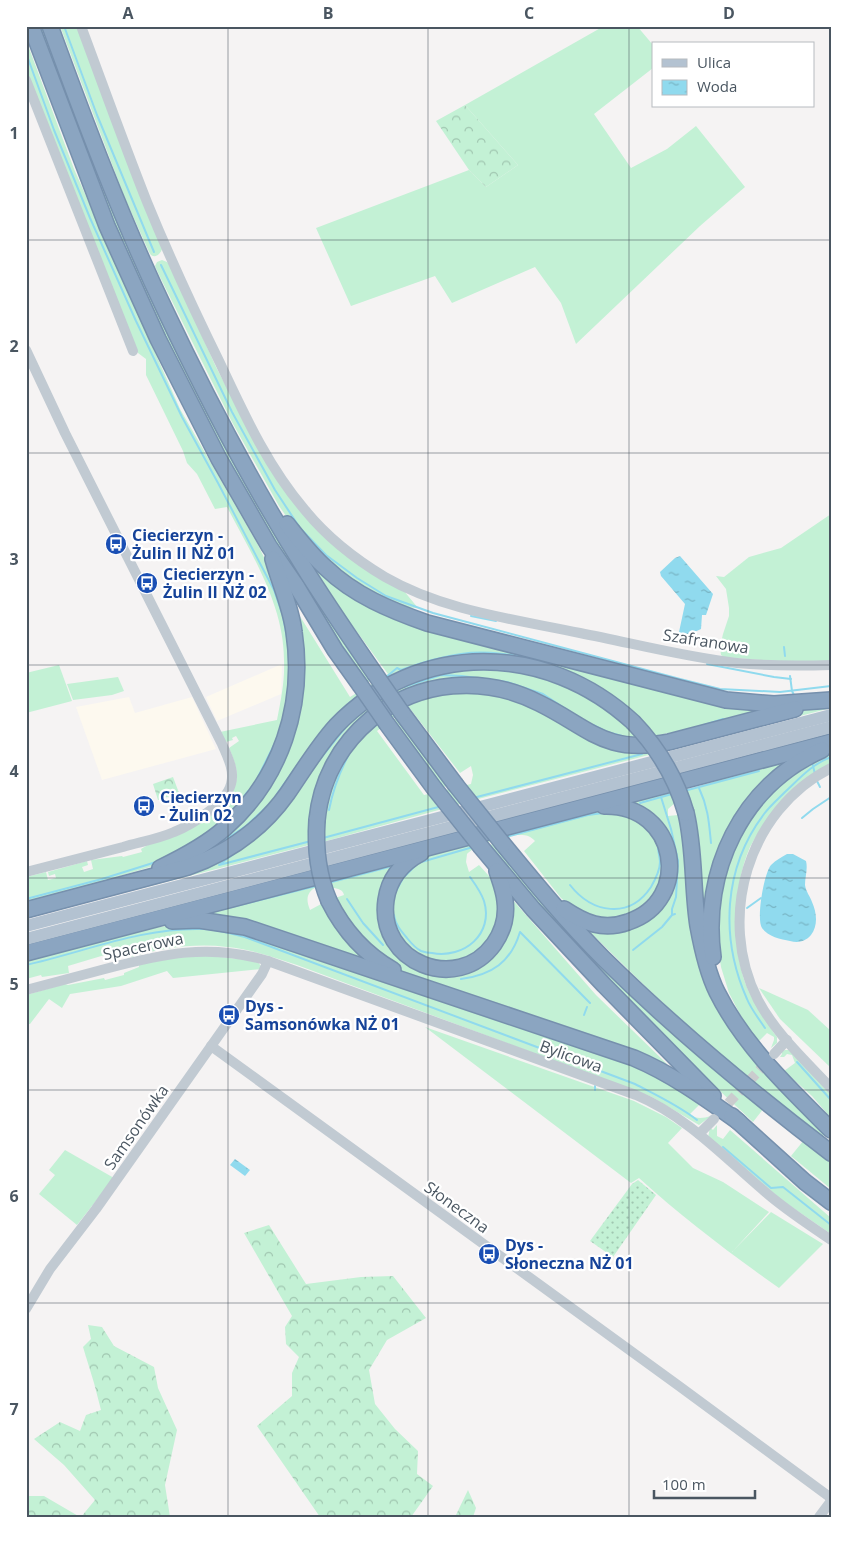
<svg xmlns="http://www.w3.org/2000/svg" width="857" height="1543" viewBox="0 0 857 1543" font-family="'Open Sans',sans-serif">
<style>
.commercial{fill:#fdf9ef}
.grass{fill:#c3f1d5;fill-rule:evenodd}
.forest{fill:url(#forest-crowns)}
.garden{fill:url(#garden-dots)}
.water{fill:url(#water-ripples)}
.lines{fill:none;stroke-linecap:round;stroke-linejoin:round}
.stream{stroke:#90daee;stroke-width:2}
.minor-tunnel{stroke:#caccce;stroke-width:10;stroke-dasharray:10 5;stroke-linecap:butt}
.highway-casing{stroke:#7690ad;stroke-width:18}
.minor{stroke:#c1cad2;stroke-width:10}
.major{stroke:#b3c2d1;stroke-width:12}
.highway{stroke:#8ba5c1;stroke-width:15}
.highway-bridge-casing{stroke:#7690ad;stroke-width:18;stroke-linecap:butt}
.highway-bridge{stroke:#8ba5c1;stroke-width:15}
.grid{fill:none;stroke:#4a5661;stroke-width:1;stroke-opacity:0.55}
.labels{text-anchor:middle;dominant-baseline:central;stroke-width:4.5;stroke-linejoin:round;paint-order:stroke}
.transit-label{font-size:16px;font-weight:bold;fill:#164399;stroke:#fff;text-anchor:start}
.street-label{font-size:16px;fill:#4a5661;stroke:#fff}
.neatline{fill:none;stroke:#4a5661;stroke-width:2}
.grid-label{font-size:16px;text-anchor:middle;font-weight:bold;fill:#4a5661}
</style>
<defs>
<pattern id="forest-crowns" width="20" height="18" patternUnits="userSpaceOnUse" patternTransform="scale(1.25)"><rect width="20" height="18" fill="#c3f1d5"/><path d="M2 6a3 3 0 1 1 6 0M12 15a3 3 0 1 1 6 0" fill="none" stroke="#a0c6b0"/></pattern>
<pattern id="garden-dots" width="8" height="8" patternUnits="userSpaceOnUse" patternTransform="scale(1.25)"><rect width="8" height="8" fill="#c3f1d5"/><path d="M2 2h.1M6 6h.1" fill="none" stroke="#a0c6b0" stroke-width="1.8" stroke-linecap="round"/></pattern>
<pattern id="water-ripples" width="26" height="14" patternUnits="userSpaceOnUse" patternTransform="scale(1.25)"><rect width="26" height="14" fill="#90daee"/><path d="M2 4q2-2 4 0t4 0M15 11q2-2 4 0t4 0" fill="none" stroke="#78b4c4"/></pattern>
</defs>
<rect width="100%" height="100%" fill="#f5f3f3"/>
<g class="commercial">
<polygon points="282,664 281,694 217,721 206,697"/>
<polygon points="129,697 135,713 192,697 216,749 102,780 76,707"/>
</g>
<g class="grass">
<path d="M37,26H42L90,154L136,265L371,680L366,684C282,560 209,431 145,296C104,209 72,117 37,26Z"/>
<path d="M60,26H78L163,247C161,252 157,259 151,255L149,252L124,196Z"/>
<polygon points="604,26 637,26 653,45 653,68 594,114 631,168 667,149 696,126 745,187 700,226 576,344 561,303 535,267 452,303 435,276 351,306 316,228 469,170 486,187 518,165 465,105"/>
<path d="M26,40L74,169L180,409L257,543L278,586L289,619L292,698L267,771L223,824L172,858L150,867L96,883L26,901V877L46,872L48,880L56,878L55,874L49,876L48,872L87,861L88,865L82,867L84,872L93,869L91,860L122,856L123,857L142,852L141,849L230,797C241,778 237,767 229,748L239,741L236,736L232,738L233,740L226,742L220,732L277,720C281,700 285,680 284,660C284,605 252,555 227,507L215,509L197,474L187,463L183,451L146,375V359L138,353L78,205L26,71Z"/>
<polygon points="162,260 167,262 170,265 216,367 260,452 299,508 404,591 418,608 395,607 343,577 298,533 279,506 232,422 159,275 155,266 157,262"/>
<polygon points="831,514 831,661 786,662 724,657 721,655 720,647 723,634 729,616 729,608 726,589 716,576 724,577 749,557 781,548"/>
<polygon points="310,561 364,601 785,709 654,736 613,699 475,656 366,693 351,703 329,725 275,803 249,829 211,853 186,858 223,834 291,734 293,605 350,697 388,674 346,617"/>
<polygon points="59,665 72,701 26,713 26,673"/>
<polygon points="503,667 557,679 615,714 641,742 633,742 465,680 361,723 311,820 308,832 309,845 26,918 26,914 235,850 336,732 360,710 403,684 439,672"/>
<polygon points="118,677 124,691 112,695 73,700 67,684"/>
<path d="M472,688L519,698L584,735L673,745L831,704V708L482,798L319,843L320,824L339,765L372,725L405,702ZM408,706L460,773L471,766L473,775L471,784L424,795L377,731Z"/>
<polygon points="397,718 444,782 447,786 443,787 393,720"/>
<path d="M831,751V763C821,769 811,774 802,782C795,789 789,797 783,805C771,818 758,831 750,847C733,886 731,945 746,985C750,996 757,1005 763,1015C768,1023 771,1030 777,1037V1043L771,1048L774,1040V1037L767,1033L758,1042L743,1020L729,993L721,967L718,948L716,916L725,862L751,814L782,780L820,756Z"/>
<polygon points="805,752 747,801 732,821 721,845 705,927 701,891 685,791"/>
<polygon points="670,788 675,803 668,809 668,816 678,815 682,831 692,937 714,1001 730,1027 752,1057 826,1133 823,1136 721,1057 646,987 585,927 642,923 674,861 623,802"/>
<path d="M606,809L618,810L648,825L662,848L664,876L658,891L638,912L607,921L576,911L561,898L524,851L535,841C533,839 531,837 528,836C515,831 476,844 467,854L466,862L469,872L479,865L489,876L497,891L500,902L497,928L475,956L447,965L414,954L395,932L389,904L404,870L413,862L432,853L462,847L509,833Z"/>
<polygon points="494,844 764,1108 753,1122 671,1045 548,914 489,845"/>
<path d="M396,861V864L382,888L377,907L379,924L392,950L401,959L475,967L511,898L596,995L667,1064L663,1066L402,972L376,957L332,899L344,895C343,890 338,888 332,888L325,879Z"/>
<path d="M315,883L316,887C306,893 306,900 310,910L323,903L377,966L197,916Z"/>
<path d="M182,923L220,927L585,1047L657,1074L700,1104L690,1114C697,1120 703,1118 711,1116L699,1125L652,1097L297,965C274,958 251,949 227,947C195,943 162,948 131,957L128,948L68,966L69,973L42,977L41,975L26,979V961L133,932Z"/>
<polygon points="204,955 257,961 261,966 261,969 173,978 167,971 121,986 70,994 62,1008 49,999 30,1024 26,1024 26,995 65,984 68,985 104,978 105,980 124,975 124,973 139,967 139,962"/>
<polygon points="759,988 808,1010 831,1031 831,1068 780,1019"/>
<path d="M425,1027L634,1101L666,1117L682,1128L668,1143L693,1168L723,1182L769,1212L732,1252L771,1212L823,1244L779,1288C731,1254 684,1219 639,1178L631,1183Z"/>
<polygon points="785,1050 790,1050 794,1052 831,1093 831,1118 812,1096 784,1071 795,1063 792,1055 787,1054 784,1057 780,1057 782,1054 782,1051"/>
<polygon points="717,1125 717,1136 723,1139 730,1130 831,1218 831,1234 783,1201 708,1138 710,1127 713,1130"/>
<polygon points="804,1140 831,1160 831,1189 791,1156"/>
<polygon points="65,1150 114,1178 77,1225 39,1194 55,1175 49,1170"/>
</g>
<g class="forest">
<polygon points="465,105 518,165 486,187 469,170 436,121"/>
<polygon points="173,777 179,793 158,800 153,784"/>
<polygon points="269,1225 306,1284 361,1277 393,1276 426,1318 387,1340 369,1370 375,1404 395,1429 418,1451 417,1474 433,1486 411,1517 320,1517 257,1426 292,1396 292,1373 299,1357 286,1344 285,1327 292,1316 244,1233"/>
<polygon points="88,1325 102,1327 114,1346 154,1367 158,1388 177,1430 165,1485 170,1517 81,1517 95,1500 64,1465 34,1439 60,1422 80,1431 86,1415 101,1410 94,1383 83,1347 91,1339"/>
<polygon points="468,1490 476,1508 473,1517 455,1517"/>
<polygon points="26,1496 44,1496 80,1517 26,1517"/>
</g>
<polygon class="garden" points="638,1180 656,1195 613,1257 590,1241 632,1184"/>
<g class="water">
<polygon points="680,556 713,594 706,615 702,615 701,629 684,637 679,632 685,604 661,576 660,572 675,558"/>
<path d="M787,854H793L806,861C808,869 805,877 805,885C806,892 810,896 812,902C817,913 818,926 811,935C805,942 798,943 790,941C781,939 768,937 762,928C756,919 764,873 771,865C776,860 782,857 787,854Z"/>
<polygon points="235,1159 250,1170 245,1176 230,1165"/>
</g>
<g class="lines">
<g class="stream">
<polyline points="64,26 97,115 154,252"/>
<polyline points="26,53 54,130 90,218 136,321 182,417 218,483 274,590 283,616 288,643"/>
<polyline points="161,265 232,412 275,490 300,528 326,555 357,578 386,596 433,613 680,679 720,689 780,692 831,686"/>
<polyline points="471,616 496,621"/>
<polyline points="784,647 785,656"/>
<polyline points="707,664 774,677 791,679"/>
<polyline points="790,676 792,691 794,695"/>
<path d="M385,678L397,668L401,670C420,663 440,657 461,654C487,650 515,655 541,660"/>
<polyline points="404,687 441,675 462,676 507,682 543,694 578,717"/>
<polyline points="593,725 607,732 622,736"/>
<polyline points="704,725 723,719"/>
<path d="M310,747C324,727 340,709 360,695"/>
<polyline points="812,762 815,774"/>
<polyline points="258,777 275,743"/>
<polyline points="817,781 820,787"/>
<path d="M699,788C708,807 709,822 711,843"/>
<polyline points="684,791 759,771"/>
<polyline points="277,794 294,770"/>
<polyline points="294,796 316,764 345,728"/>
<polyline points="661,797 671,829 678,861 676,897 672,909 672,915"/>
<polyline points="473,798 642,754"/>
<polyline points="640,803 672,794"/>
<polyline points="237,805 248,791"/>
<path d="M329,810C333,789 340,771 350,752"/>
<polyline points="802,818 813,809 831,797"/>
<polyline points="275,820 285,808"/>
<polyline points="506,837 588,815 603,813"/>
<polyline points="323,838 442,806"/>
<polyline points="214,847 246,826 270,804"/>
<polyline points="235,853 219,865 311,841"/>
<polyline points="328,883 389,867"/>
<path d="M570,885C592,913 629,920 651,887C655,880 660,870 660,862C660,857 658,852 658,847"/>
<polyline points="395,893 403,878 418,863 473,847"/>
<polyline points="26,899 102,879 156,862"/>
<polyline points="347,899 363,923 383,945"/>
<polyline points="747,908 761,898"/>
<polyline points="224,909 316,886"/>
<path d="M394,915C395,924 401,931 407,938C411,943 415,948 421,951C424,952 429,953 432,953C464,959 494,934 484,901C481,892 475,884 470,877"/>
<polyline points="633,950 662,927 672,915 675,914"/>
<path d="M26,965C84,952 143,927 203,929C217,929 231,934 245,937L635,1084C656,1095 678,1105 697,1120"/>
<path d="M461,979C492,975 511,962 520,932L590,1003"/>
<polyline points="584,1015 587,1007"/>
<path d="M765,1028C759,1019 751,1009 747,999C720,938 723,868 764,814C770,806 778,799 785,792C799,779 812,764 831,757"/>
<polyline points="797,1062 831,1100"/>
<polyline points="595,1090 595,1086"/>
<polyline points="723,1147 771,1188 783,1187 831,1225"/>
</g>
<polyline class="minor-tunnel" points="718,1114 770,1059"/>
<g class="highway-casing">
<g id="highway">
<polyline points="31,26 107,226 158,339 219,459 269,546 297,587 335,650 360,685"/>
<path d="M50,26C85,122 121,218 165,310C208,401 256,492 310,577C331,610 353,642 375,674"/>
<path d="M287,524C299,539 311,555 326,568C354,595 390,610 427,623L726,700L774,704L831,700"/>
<polyline points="402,713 455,784"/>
<polyline points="387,724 434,788"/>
<path d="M686,813C695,850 692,888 698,926C702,948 707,972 717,992C744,1046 789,1088 831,1130"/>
<path d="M317,820C321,780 340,745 371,719C419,680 484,675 539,703C590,728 605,755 669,742L795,709"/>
<path d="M503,844C535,883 567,922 603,958C674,1028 751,1092 831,1153"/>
<polyline points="481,847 533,909 604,985 713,1096"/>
<path d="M421,853C402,863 389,879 386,900C377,962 457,995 494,944C503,931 507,916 505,901C504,890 500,881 497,871"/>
<path d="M160,868C183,857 206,845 225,828C281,779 305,705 294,632C291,607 280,584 273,559"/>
<path d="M329,901C344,931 365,954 393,970"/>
<path d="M564,909C573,915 583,921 594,924C605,927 617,926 628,922C693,901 679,804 604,806"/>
<path d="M26,910L188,867C228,853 262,829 287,794C303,771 317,747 336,726C419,640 546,642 633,722"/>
<path d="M172,921L199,920L245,927L634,1058C672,1074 705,1098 739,1122"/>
<polyline points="26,953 831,742"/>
<path d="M713,957C701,872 742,785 822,750"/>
<polyline points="732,1116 805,1182 831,1202"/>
</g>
</g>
<g class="minor">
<path d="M81,26C103,85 124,144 147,202C169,256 194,310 220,363C244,414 268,467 305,510C327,537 355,559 385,577C444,611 514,619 580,633C632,643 684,657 737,663C768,666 800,666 831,665"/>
<polyline points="26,80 133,351"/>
<path d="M26,350L65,433L222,744C227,756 235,770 231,784C226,803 192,825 174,832C158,839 140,842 123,847C91,855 58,864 26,872"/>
<path d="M831,768C748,810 716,918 758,1000C776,1034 805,1060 831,1088"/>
<path d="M26,990C52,983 79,976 105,969C162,954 209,943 268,961L636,1095C686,1116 723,1156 763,1190C784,1209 808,1224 831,1240"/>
<polyline points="211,1046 679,1386 831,1498"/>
<polyline points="774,1054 787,1040"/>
<polyline points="699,1134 714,1119"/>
<polyline points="26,1309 50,1269 96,1209 262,974 268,961"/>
<polyline points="819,1517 831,1501"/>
</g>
<g class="major">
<polyline points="26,926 831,715"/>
<polyline points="26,939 831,727"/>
</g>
<use href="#highway" class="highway"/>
<g class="highway-bridge-casing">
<g id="highway-bridge">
<polyline points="375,674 402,713"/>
<polyline points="360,685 387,724"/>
<path d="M633,722C658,748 676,778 686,813"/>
<polyline points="455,784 503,844"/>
<polyline points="434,788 481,847"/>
<path d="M317,820C315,848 318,875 329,901"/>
</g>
</g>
<use href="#highway-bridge" class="highway-bridge"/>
</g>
<path class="grid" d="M228,26V1517M428,26V1517M629,26V1517M26,240H831M26,453H831M26,665H831M26,878H831M26,1090H831M26,1303H831"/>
<defs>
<g id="bus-disc" transform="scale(1.125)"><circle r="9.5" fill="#1a4fb4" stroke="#fff"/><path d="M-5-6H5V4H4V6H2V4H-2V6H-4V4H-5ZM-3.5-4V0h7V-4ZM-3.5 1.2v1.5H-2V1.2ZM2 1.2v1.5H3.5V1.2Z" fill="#fff"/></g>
</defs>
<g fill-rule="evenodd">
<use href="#bus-disc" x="116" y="544"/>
<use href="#bus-disc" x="147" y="583"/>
<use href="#bus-disc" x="144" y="806"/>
<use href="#bus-disc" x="229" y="1015"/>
<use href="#bus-disc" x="489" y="1254"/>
</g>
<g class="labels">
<g class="transit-label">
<text x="132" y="535">Ciecierzyn -<tspan x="132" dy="18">Żulin II NŻ 01</tspan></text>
<text x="163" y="574">Ciecierzyn -<tspan x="163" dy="18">Żulin II NŻ 02</tspan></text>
<text x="160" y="797">Ciecierzyn<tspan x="160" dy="18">- Żulin 02</tspan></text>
<text x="245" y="1006">Dys -<tspan x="245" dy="18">Samsonówka NŻ 01</tspan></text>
<text x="505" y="1245">Dys -<tspan x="505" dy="18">Słoneczna NŻ 01</tspan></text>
</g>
<g class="street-label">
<text transform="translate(706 641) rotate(9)">Szafranowa</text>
<text transform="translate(143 946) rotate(-12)">Spacerowa</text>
<text transform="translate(571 1056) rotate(20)">Bylicowa</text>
<text transform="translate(136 1127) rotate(-55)">Samsonówka</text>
<text transform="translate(457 1207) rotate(36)">Słoneczna</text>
</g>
</g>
<rect width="857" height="1543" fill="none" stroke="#ffffff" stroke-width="55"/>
<rect x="652" y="42" width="162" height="65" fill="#ffffff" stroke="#b7bbc0"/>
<rect x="662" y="59" width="25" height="8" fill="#b3c2d1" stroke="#b7bbc0"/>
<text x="697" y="68" font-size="15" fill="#4a5661">Ulica</text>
<rect x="662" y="80" width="25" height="15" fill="url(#water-ripples)" stroke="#b7bbc0"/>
<text x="697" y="92" font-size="15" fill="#4a5661">Woda</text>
<path d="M654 1490v8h101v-8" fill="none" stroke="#4a5661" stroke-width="2.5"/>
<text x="662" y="1490" font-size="15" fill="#4a5661" stroke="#ffffff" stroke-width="4" paint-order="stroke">100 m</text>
<rect x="28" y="28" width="802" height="1488" class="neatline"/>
<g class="grid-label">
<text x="128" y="19">A</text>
<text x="328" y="19">B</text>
<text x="529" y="19">C</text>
<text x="729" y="19">D</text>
<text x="14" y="139">1</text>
<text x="14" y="352">2</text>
<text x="14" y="565">3</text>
<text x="14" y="777">4</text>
<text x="14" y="990">5</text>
<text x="14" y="1202">6</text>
<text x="14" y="1415">7</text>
</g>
</svg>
